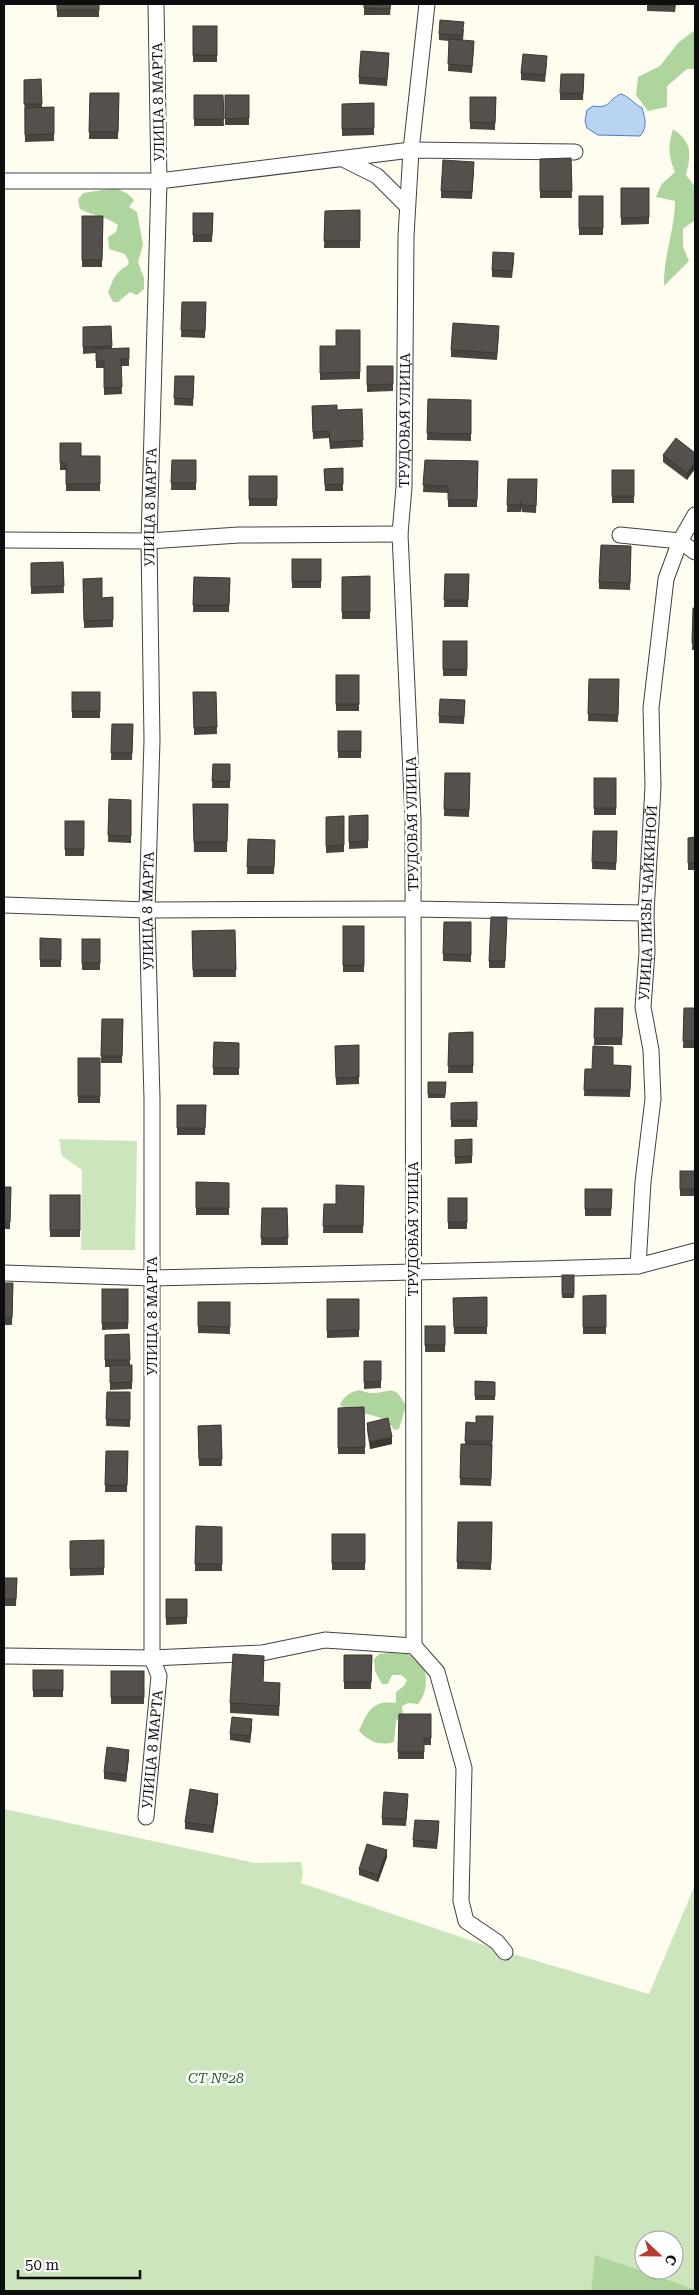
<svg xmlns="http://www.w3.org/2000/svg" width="699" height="2295" viewBox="0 0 699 2295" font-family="'Roboto Serif',serif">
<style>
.green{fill:#cce5bc;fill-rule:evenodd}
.forest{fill:#aed59d}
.water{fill:#b9d4f1;stroke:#4680c1}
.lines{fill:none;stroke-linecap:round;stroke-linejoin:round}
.minor-casing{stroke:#414141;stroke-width:17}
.minor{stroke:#fff;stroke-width:15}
.wall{fill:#494540}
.shaded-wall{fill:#3c3834}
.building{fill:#55504b;stroke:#3c3834}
.labels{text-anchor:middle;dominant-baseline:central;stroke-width:5;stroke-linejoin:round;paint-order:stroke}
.street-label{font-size:14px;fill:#0e0e0e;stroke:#fff}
.park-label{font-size:14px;font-style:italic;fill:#286024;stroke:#fff}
</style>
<rect width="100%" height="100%" fill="#fefdf0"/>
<g class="green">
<polygon points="59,1139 137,1141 135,1250 81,1250 82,1170 62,1156"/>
<path d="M4,1809L255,1863L301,1862L303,1873L301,1883L496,1949L649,1994L695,1885V2291H4ZM644,2240H674V2270H644Z"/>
</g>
<g class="forest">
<polygon points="695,30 695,69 687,69 667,86 667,107 648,111 636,95 638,77 660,66 678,43"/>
<path d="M673,129C693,143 691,154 686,175L695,187V220L683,229V247L689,261L664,286C663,257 675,230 675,201L656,197L661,185L675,172C668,156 668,146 673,129Z"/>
<path d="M116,188L128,194L134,200L129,207L137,212L143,245L138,262L144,278V289L137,295L130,292L118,302H113L108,292C113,280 115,272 127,266L129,262L125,254L109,249L108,237L116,232L118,225C106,216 93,216 80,209L78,200L83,193Z"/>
<path d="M359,1390C363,1391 368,1393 371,1393C392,1393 393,1382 406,1406L399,1429L394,1430C385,1412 355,1415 340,1405C343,1397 350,1392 359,1390Z"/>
<path d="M390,1653L408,1654L421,1659C427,1673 429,1691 418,1704L408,1703L402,1706L403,1715L396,1721L394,1742C379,1746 370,1742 359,1731C368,1711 372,1700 396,1703V1692L404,1686L407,1680L401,1675H392L388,1684H382L375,1671L374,1659L379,1654Z"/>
<polygon points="595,2255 694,2289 695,2291 591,2291"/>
</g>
<path class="water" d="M621,94C630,97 634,104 642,108C645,118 648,127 640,136L598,135L587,128L585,121L587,110L593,106C611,109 607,100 621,94Z"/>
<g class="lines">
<g class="minor-casing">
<g id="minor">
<polyline points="343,159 377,176 407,206"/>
<polyline points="4,181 159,181 411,150 575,152"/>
<polyline points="620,535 680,541 695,552"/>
<polyline points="4,540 149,541 239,535 400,534"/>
<polyline points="4,905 147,910 413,909 646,913"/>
<path id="s1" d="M638,1266L643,1182L653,1099L651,1050L643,1007L647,952L646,913L653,786L651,708L666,579L680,541L695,515"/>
<polyline points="4,1273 153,1278 542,1269 638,1266 695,1251"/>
<path id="s2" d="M414,1646L413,819L400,534L404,487L406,236L411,150L427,4"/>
<polyline points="4,1656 152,1658 262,1653 325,1640 414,1646 437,1672 464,1768 461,1901 466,1921 497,1942 505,1952"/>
<path id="s3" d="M146,1817L159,1676L152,1658V1099L147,910L152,740L149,541L159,181L156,4"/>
</g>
</g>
<use href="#minor" class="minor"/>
</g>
<g class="wall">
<rect x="57" y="4" width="42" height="13"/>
<polygon points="364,4 391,4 390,15 364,15"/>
<polygon points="647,4 676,4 675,12 647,11"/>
<rect x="193" y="26" width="24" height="36"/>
<polygon points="464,29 463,40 474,48 472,73 448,71 449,41 439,40 439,34"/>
<polygon points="389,60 387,86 359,84 359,77"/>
<polygon points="547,63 545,82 521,80 521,73"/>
<polygon points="584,74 583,100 560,100 560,93"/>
<polygon points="41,79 42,107 54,107 54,141 25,142 24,80"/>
<polygon points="90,93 119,93 118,139 89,139"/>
<polygon points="194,95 223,95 224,126 194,126"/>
<rect x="225" y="95" width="24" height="30"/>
<polygon points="470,97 496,97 495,130 470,129"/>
<polygon points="374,103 374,135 342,136 342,104"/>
<polygon points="571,158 572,198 540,198 540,159"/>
<polygon points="474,169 472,199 441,198 441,191"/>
<polygon points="621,188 649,188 649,224 621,225"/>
<rect x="579" y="196" width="24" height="39"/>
<polygon points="360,210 360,248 324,248 325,211"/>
<polygon points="193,213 213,213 212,242 193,242"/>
<polygon points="82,216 103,216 102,267 82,267"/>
<polygon points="514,260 512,278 492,277 492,270"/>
<polygon points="182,302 206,302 205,338 181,337"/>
<polygon points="111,326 112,349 129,348 129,366 121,366 122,394 104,395 104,368 96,368 96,353 83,354 83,327"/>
<polygon points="360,330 360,379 320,380 320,346 336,346"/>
<polygon points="499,333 497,360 451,357 451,350"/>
<polygon points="367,366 393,366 393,391 367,392"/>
<polygon points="175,376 194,376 193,406 174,405"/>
<polygon points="428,399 471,400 471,441 427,440"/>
<polygon points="312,406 337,410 362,409 363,447 330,449 329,438 313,439"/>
<polygon points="60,443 81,456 100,456 100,491 66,491 66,470 60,470"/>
<polygon points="695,453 687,480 663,462 663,455"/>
<polygon points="172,460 196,460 196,490 171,490"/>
<polygon points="425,460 478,461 477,507 448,507 448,493 423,492"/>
<polygon points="343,468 343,491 325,491 324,469"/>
<rect x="612" y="470" width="22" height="33"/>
<rect x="249" y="476" width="28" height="30"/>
<polygon points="508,479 537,486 536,513 522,512 521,508 521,512 507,512"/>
<polygon points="631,546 630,590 599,589 599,582"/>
<rect x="292" y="559" width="29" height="29"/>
<polygon points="63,562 64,593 31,594 31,563"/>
<polygon points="445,574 469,574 468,607 444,607"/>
<polygon points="370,576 370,619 342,619 342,577"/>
<polygon points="194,577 230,578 229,612 193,612"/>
<polygon points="83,579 102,598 113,597 113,627 84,628"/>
<polygon points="693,608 695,608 695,650 692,650"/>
<rect x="443" y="641" width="24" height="35"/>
<rect x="336" y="675" width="23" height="36"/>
<polygon points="589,679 619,679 618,722 588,721"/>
<rect x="72" y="692" width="28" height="26"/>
<polygon points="193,692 216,692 217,734 194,735"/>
<polygon points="465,700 464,724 439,723 439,716"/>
<polygon points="112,724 133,724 132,760 111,760"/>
<rect x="338" y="731" width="23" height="27"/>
<polygon points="213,764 230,764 230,788 212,788"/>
<polygon points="445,773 470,773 469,817 444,816"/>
<rect x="594" y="778" width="22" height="37"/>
<polygon points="109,799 131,800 131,843 108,842"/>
<polygon points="193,804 228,804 227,852 194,852"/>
<polygon points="368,815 368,848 349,849 349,816"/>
<polygon points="344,816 344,852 326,853 326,817"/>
<rect x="65" y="821" width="19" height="35"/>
<polygon points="593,831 617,831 616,870 592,869"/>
<polygon points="695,837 695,870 688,870 688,838"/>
<polygon points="248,839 275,840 274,874 247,874"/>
<polygon points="444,922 471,922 471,962 443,961"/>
<polygon points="507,924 505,968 489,968 489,961"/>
<rect x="343" y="926" width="21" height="46"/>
<polygon points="235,930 236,977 193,977 192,931"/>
<polygon points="40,938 61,939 61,967 40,967"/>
<rect x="82" y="939" width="18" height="31"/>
<polygon points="595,1008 623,1008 622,1045 594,1045"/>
<polygon points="684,1008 695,1008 695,1048 683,1048"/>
<polygon points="102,1019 123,1019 122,1063 101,1063"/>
<polygon points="473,1032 473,1073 448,1073 449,1033"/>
<polygon points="214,1042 239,1043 239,1075 213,1075"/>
<polygon points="359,1045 359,1084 336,1085 335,1046"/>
<rect x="78" y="1058" width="22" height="45"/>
<polygon points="613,1065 631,1066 630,1097 584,1096 585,1069 592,1069"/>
<polygon points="428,1082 446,1082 445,1098 428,1098"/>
<polygon points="477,1102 477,1127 451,1127 451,1103"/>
<polygon points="177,1105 206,1105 205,1135 177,1135"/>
<polygon points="472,1139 472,1163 455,1164 455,1140"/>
<rect x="680" y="1171" width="15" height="25"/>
<polygon points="196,1182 229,1183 229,1215 196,1215"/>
<polygon points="364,1186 363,1233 323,1233 324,1204 336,1204"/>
<polygon points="4,1187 11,1187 10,1229 4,1229"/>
<polygon points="585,1189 612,1189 611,1216 585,1216"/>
<rect x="50" y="1195" width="30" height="42"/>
<rect x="448" y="1198" width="19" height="31"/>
<polygon points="262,1208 287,1208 288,1245 261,1245"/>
<rect x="562" y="1275" width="12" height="23"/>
<polygon points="4,1283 13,1283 12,1325 4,1325"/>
<polygon points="102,1289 128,1289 128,1329 102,1330"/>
<polygon points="606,1295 606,1334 583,1334 583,1296"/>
<polygon points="487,1297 487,1334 454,1334 453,1298"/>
<polygon points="327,1299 359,1299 359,1337 327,1338"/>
<polygon points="198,1302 230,1302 230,1334 198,1333"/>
<rect x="425" y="1326" width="20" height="26"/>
<polygon points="129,1334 130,1365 132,1365 132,1389 110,1390 110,1367 105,1367 105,1335"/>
<polygon points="364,1361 381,1361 381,1388 364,1389"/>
<polygon points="475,1381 495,1382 495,1400 475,1400"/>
<polygon points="107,1392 130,1392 130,1427 106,1426"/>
<polygon points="364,1407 365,1454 338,1454 338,1408"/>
<polygon points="493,1416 491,1486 460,1485 461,1444 465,1444 466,1422 476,1423"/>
<polygon points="367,1423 392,1444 370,1449 367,1430"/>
<polygon points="221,1425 222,1466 199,1466 198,1426"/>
<polygon points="106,1451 128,1451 127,1492 105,1492"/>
<polygon points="458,1522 492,1522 491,1570 457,1569"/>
<polygon points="196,1526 222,1527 222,1571 195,1571"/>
<rect x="332" y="1534" width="33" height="36"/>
<polygon points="104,1540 104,1575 70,1576 70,1541"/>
<polygon points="4,1578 17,1578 16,1606 4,1606"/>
<polygon points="166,1599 187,1599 187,1624 166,1625"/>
<polygon points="344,1655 372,1655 371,1689 344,1689"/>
<polygon points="264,1666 263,1682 280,1693 279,1716 230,1713 230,1703"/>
<rect x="33" y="1670" width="30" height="27"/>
<rect x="111" y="1671" width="33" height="33"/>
<polygon points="399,1714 431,1714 431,1745 424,1745 424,1759 398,1759"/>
<polygon points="252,1726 250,1743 230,1740 230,1734"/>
<polygon points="129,1757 126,1782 104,1779 104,1772"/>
<polygon points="408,1800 406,1826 382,1825 382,1818"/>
<polygon points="218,1801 213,1833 185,1829 185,1822"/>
<polygon points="439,1828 437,1849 413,1847 413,1840"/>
<polygon points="387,1857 378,1882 359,1875 359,1869"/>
</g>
<g class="shaded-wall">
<polygon points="695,462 695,469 687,480 687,473"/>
<polygon points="392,1437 392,1444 370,1449 370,1442"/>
<polygon points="252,1719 252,1726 250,1743 250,1736"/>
<polygon points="129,1750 129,1757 126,1782 126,1775"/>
<polygon points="218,1794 218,1801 213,1833 213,1826"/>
<polygon points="387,1850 387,1857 378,1882 378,1875"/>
</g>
<g class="building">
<rect x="57" y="4" width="42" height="6"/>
<polygon points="364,4 390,4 390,9 364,8"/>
<polygon points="647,4 676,4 675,6"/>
<polygon points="440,20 464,22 462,35 439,34"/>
<rect x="193" y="26" width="24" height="29"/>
<polygon points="449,39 474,41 472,66 448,64"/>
<polygon points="361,51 389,53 387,79 359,77"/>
<polygon points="523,54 547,56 545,75 521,73"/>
<polygon points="561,74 584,74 583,93 560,93"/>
<polygon points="41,79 42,104 24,104 24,80"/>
<polygon points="90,93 119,93 118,132 89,132"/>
<polygon points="194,95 223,95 224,119 194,119"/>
<polygon points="225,95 249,95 249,118 225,119"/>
<polygon points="470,97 496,97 495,123 470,122"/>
<polygon points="374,103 374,128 342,129 342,104"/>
<polygon points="54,107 54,134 25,135 25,108"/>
<polygon points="571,158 572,191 540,191 540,159"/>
<polygon points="443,160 474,162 472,192 441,191"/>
<polygon points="621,188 649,188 649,217 621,218"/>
<rect x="579" y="196" width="24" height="32"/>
<polygon points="360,210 360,241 324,241 325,211"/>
<polygon points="193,213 213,213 212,235 193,235"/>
<polygon points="82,216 103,216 102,260 82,260"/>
<polygon points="493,252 514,253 512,271 492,270"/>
<polygon points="182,302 206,302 205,331 181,330"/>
<polygon points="453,323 499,326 497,353 451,350"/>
<polygon points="111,326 112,346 83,347 83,327"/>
<polygon points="336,330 360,330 360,372 320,373 320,346 336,346"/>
<polygon points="129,348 129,359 121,359 122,387 104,388 104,361 96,361 96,349"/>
<polygon points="367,366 393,366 393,384 367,385"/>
<polygon points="175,376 194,376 193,399 174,398"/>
<polygon points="428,399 471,400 471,434 427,433"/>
<polygon points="337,405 337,410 362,409 363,440 330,442 329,431 313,432 312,406"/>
<polygon points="676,438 695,453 695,462 687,473 663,455"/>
<polygon points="60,443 81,443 81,456 100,456 100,484 66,484 66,463 60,463"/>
<polygon points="172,460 196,460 196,483 171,483"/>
<polygon points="425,460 478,461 477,500 448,500 448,486 423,485"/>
<polygon points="343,468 343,484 325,485 324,469"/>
<rect x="612" y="470" width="22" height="26"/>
<rect x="249" y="476" width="28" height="23"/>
<polygon points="508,479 537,479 536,506 522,505 521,501 521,505 507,505"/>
<polygon points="601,545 631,546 630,583 599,582"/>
<rect x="292" y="559" width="29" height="22"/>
<polygon points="63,562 64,586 31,587 31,563"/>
<polygon points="445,574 469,574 468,600 444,600"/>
<polygon points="370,576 370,612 342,612 342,577"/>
<polygon points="194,577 230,578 229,605 193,605"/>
<polygon points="102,578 102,598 113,597 113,620 84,621 83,579"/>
<polygon points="693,608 695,608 695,643 692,643"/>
<rect x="443" y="641" width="24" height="28"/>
<rect x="336" y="675" width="23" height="29"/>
<polygon points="589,679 619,679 618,715 588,714"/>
<rect x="72" y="692" width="28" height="19"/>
<polygon points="193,692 216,692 217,727 194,728"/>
<polygon points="440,699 465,700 464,717 439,716"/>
<polygon points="112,724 133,724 132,753 111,753"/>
<rect x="338" y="731" width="23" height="20"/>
<polygon points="213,764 230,764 230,781 212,781"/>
<polygon points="445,773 470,773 469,810 444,809"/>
<rect x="594" y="778" width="22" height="30"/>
<polygon points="109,799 131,800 131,836 108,835"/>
<polygon points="193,804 228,804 227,842 194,842"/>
<polygon points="368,815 368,841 349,842 349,816"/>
<polygon points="344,816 344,845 326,846 326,817"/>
<rect x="65" y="821" width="19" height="28"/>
<polygon points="593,831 617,831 616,863 592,862"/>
<polygon points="695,837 695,863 688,863 688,838"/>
<polygon points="248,839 275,840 274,867 247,867"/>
<polygon points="491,917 507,917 505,961 489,961"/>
<polygon points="444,922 471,922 471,955 443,954"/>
<rect x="343" y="926" width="21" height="39"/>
<polygon points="235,930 236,970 193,970 192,931"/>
<polygon points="40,938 61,939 61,960 40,960"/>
<rect x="82" y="939" width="18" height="24"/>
<polygon points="595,1008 623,1008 622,1038 594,1038"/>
<polygon points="684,1008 695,1008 695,1041 683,1041"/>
<polygon points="102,1019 123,1019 122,1056 101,1056"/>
<polygon points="473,1032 473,1066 448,1066 449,1033"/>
<polygon points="214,1042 239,1043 239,1068 213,1068"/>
<polygon points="359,1045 359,1077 336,1078 335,1046"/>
<polygon points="593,1046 613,1047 613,1065 631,1066 630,1090 584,1090 585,1069 592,1069"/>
<rect x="78" y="1058" width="22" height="38"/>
<polygon points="428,1082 446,1082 445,1095 428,1094"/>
<polygon points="477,1102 477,1120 451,1120 451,1103"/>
<polygon points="177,1105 206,1105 205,1128 177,1128"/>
<polygon points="472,1139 472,1156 455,1157 455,1140"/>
<rect x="680" y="1171" width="15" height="18"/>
<polygon points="196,1182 229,1183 229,1208 196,1208"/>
<polygon points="336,1185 364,1186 363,1226 323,1226 324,1204 336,1204"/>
<polygon points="4,1187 11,1187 10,1222 4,1222"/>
<polygon points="585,1189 612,1189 611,1209 585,1209"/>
<rect x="50" y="1195" width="30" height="35"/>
<rect x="448" y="1198" width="19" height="24"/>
<polygon points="262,1208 287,1208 288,1238 261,1238"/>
<rect x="562" y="1275" width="12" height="19"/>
<polygon points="4,1283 13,1283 12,1318 4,1318"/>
<rect x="102" y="1289" width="26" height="34"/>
<polygon points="606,1295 606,1327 583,1327 583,1296"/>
<polygon points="487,1297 487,1327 454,1327 453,1298"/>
<polygon points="327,1299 359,1299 359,1330 327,1331"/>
<polygon points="198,1302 230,1302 230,1327 198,1326"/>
<rect x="425" y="1326" width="20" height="19"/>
<polygon points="129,1334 130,1360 105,1360 105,1335"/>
<polygon points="364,1361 381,1361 381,1381 364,1382"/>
<polygon points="110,1365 132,1365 132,1382 110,1383"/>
<polygon points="475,1381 495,1382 495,1396 475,1396"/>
<polygon points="107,1392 130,1392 130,1420 106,1419"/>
<polygon points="364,1407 365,1447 338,1448 338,1408"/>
<polygon points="476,1416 493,1416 492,1441 465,1441 466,1422 476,1423"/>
<polygon points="388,1418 392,1437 370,1442 367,1423"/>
<polygon points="221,1425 222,1459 199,1459 198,1426"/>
<polygon points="461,1444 492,1445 491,1479 460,1478"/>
<polygon points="106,1451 128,1451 127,1485 105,1485"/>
<polygon points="458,1522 492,1522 491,1563 457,1562"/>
<polygon points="196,1526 222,1527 222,1564 195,1564"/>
<rect x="332" y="1534" width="33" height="29"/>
<polygon points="104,1540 104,1568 70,1569 70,1541"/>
<polygon points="4,1578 17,1578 16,1599 4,1599"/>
<polygon points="166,1599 187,1599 187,1617 166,1618"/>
<polygon points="233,1654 264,1656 263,1682 280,1683 279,1706 230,1703"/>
<polygon points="344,1655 372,1655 371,1682 344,1682"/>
<rect x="33" y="1670" width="30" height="20"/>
<rect x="111" y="1671" width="33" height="26"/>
<polygon points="399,1714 431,1714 431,1738 424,1738 424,1752 398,1752"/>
<polygon points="232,1717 252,1719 250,1736 230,1734"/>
<polygon points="107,1747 129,1750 126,1775 104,1772"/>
<polygon points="190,1789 218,1794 213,1826 185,1822"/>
<polygon points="384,1792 408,1794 406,1819 382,1818"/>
<polygon points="415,1820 439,1821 437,1842 413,1840"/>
<polygon points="367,1844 387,1850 378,1875 359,1869"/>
</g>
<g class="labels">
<g class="street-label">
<text transform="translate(158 102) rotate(-91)">УЛИЦА 8 МАРТА</text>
<text stroke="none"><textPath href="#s2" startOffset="1226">ТРУДОВАЯ УЛИЦА</textPath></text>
<text stroke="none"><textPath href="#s3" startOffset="1312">УЛИЦА 8 МАРТА</textPath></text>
<text transform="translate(412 824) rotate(-91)">ТРУДОВАЯ УЛИЦА</text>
<text stroke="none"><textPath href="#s1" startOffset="365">УЛИЦА ЛИЗЫ ЧАЙКИНОЙ</textPath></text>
<text stroke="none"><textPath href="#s3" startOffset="908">УЛИЦА 8 МАРТА</textPath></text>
<text transform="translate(413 1229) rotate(-90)">ТРУДОВАЯ УЛИЦА</text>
<text transform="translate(152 1316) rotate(-90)">УЛИЦА 8 МАРТА</text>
<text stroke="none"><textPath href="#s3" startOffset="68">УЛИЦА 8 МАРТА</textPath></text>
</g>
<g class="park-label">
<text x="216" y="2078">СТ №28</text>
</g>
</g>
<rect width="699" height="2295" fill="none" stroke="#0e0e0e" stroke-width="10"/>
<g transform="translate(659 2255) rotate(112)"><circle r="24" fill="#ffffff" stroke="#9f9f9f"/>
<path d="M0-4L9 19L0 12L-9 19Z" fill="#b23d32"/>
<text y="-8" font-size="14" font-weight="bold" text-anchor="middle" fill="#0e0e0e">С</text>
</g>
<path d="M18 2270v8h122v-8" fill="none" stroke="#0e0e0e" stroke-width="2.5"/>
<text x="25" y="2270" font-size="15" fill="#0e0e0e" stroke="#ffffff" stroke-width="4" paint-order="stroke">50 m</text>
</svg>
